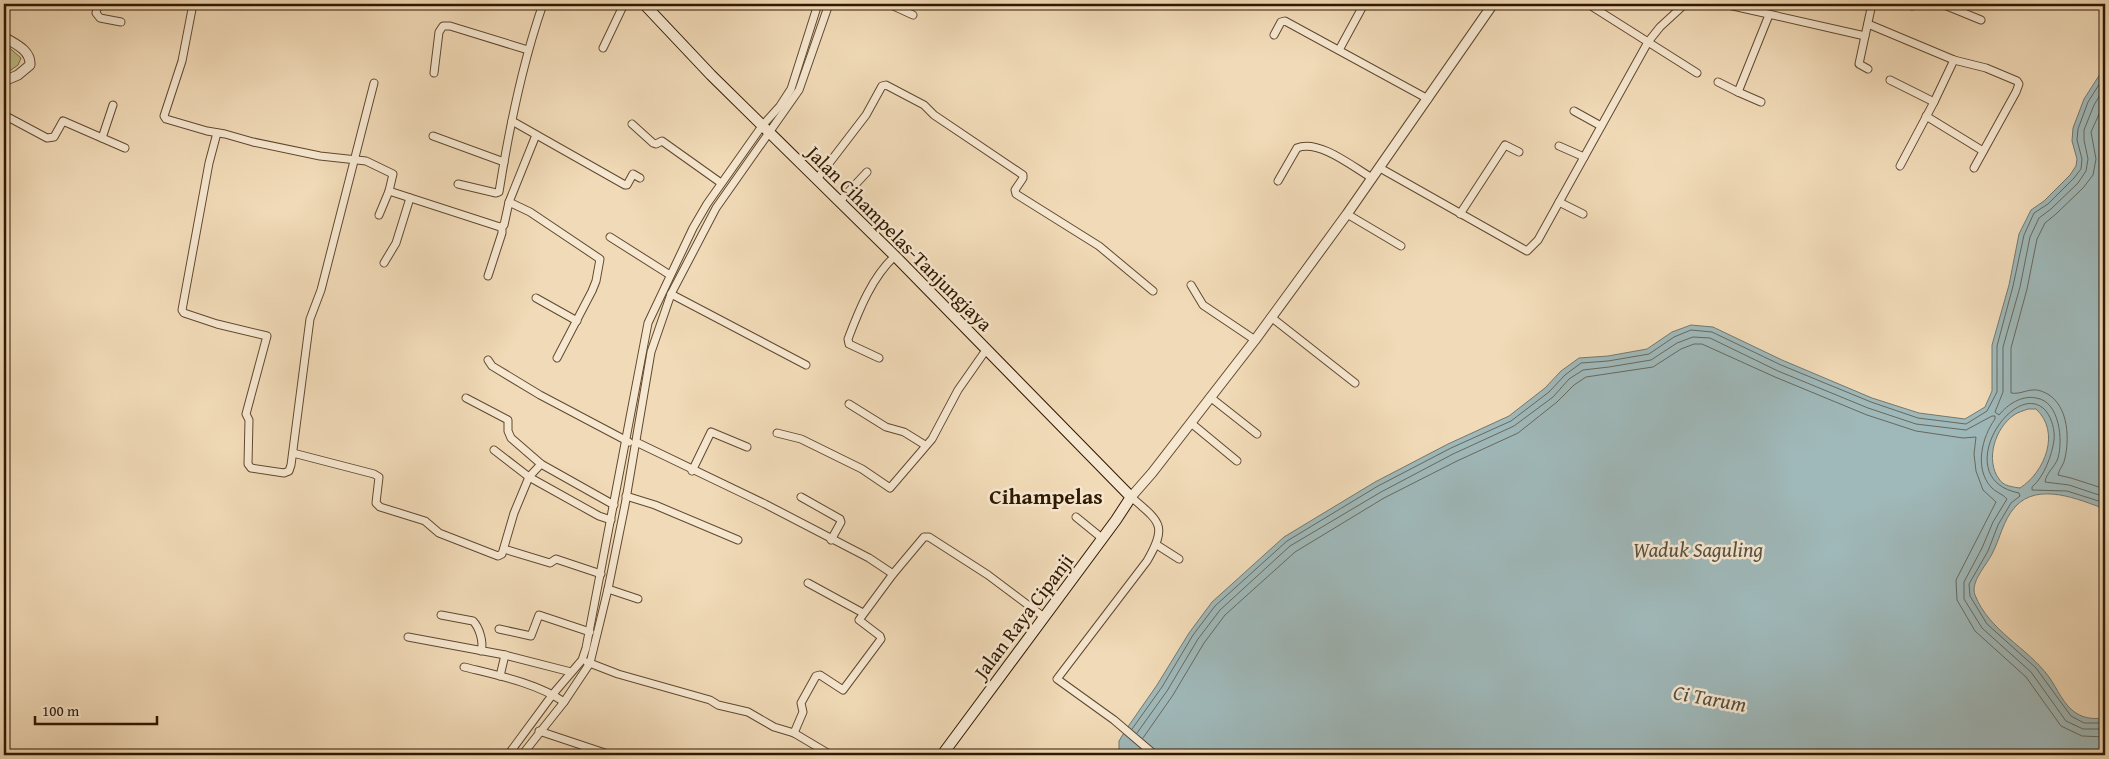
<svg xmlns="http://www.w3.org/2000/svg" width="2109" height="759" viewBox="0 0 2109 759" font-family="'Gentium Book Plus',serif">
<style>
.green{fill:#bfbe8b;stroke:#786b46}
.water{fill:#9fb8b9;stroke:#73786f;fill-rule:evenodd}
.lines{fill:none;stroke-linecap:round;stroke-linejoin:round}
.shore{stroke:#68685c;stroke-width:1}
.minor-casing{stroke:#60482e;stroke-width:9}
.tertiary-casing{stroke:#60482e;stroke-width:11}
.secondary-casing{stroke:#301800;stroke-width:12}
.minor{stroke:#f6e7d0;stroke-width:7}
.tertiary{stroke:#f6e7d0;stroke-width:9}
.secondary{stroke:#f6e7d0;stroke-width:10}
.labels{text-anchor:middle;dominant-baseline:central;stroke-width:5;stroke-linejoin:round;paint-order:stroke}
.street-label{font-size:20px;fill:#301800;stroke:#f6e7d0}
.water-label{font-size:21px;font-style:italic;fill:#575041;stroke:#f6e7d0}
.quarter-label{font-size:22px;font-weight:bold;fill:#301800;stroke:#f6e7d0}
</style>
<rect width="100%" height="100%" fill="#f1dab7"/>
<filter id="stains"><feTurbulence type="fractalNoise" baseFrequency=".004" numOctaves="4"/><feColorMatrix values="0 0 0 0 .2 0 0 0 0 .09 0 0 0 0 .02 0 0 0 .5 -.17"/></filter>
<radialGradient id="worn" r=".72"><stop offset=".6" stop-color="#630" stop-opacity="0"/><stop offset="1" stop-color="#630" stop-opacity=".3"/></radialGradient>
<polygon class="green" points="4,43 21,58 18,65 4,75"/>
<path class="water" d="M2105,69V509C2080,500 2038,481 2015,507C2003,520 2000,539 1992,554C1986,566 1970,582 1975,595C1989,631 2027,647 2049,677C2057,688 2064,706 2076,713C2085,719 2095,719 2105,718V755H1119V741L1125,731L1157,685L1189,633L1212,602L1284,537L1375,482L1448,444L1509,416L1545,388L1561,371L1579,358L1608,356L1647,349L1672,332L1691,325L1713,327L1782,360L1872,398L1919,413L1965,419L1985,407L1992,391V345L2009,285L2019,234L2031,210L2044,201L2070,175L2076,166L2077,159L2072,141L2073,128L2084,99L2102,71ZM2028,409H2036C2061,432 2045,472 2020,488C2013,487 2003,486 1999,479C1985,460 1995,428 2014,415C2018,412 2023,411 2028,409Z"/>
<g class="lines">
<g class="shore">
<path d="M2105,87L2094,105L2084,130V140L2088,159L2086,171L2078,183L2051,209L2039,218L2030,237L2020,287L2003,347V392L1995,412L1999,415C2008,404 2022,395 2036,398C2060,401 2063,441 2058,458C2055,467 2046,473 2045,482L2069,485L2105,497"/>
<path d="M2105,101L2091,132L2096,159L2093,175L2083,188L2056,214L2045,223L2037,239L2027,289L2011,348V393C2021,395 2030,387 2041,391C2068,400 2070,436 2065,458C2064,465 2059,469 2058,475L2071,478L2105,489"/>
<path d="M2105,503L2067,491L2032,490V487C2044,477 2052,455 2054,440C2055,430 2052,419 2046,411C2015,375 1947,479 2019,493L2020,496L2011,503L1998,525L1988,551L1969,584L1970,596L1987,624L2036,668L2071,716L2084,723H2105"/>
<polyline points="1132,729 1162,687 1193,635 1215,606 1287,541 1378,486 1451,448 1511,421 1549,392 1565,375 1581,363 1608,361 1649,354 1674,337 1691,330 1712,332 1781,365 1871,402 1918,418 1966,424 1987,411 1997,392 1997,346 2013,286 2024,235 2034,213 2048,204 2074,178 2081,169 2082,159 2077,140 2078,129 2088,102 2105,75"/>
<path d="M1137,733L1167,691L1198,639L1220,610L1290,546L1381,492L1453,454L1514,426L1553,397L1569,379L1583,370L1609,367L1651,360L1677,343L1693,337L1710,338L1778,371L1868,408L1916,424L1966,430L1992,416H1995V419C1982,437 1974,468 1991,487C1995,492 2003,494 2007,499L1993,522L1982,548L1964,582V599L1982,628L2031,672L2066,721L2083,729H2105"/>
<polyline points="1143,738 1173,695 1204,643 1225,615 1295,552 1384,498 1457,461 1518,433 1557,402 1574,385 1586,377 1653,367 1681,349 1694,344 1702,344 1775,377 1867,415 1916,431 1963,438 1976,437 1974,454 1976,471 1983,490 1996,502 1956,580 1957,600 1975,631 2026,677 2061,726 2082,736 2105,737"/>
</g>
<g class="minor-casing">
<g id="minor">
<polyline points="98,4 96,13 100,18 121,22"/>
<polyline points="193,4 182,61 164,116 166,119 207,131 225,134 253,142 320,156 366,161 393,174 389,191 500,227 504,225 509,202 530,212 600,259 596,281 592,291 557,358"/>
<polyline points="889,4 913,15"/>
<polyline points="1588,4 1648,42 1660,27 1685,4"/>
<polyline points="1724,4 1865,36 1872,4"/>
<polyline points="1942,4 1981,20"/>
<polyline points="1912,6 1912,4"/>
<polyline points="1868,24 1954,60 1986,68 2017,81 2019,84 2016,92 1974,168"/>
<polyline points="1274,35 1281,22 1285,21 1428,99"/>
<polyline points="1865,36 1859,64 1868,69"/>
<polyline points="603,48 624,4"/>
<polyline points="1339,50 1364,4"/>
<polyline points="434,73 439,32 443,26 450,26 528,50"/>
<polyline points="1890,80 1934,102"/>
<polyline points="1718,82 1738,92 1769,15"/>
<polyline points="1738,92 1761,102"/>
<polyline points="1574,111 1601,126"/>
<polyline points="4,115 47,138 54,137 63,121 102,138 113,105"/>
<polyline points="1926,116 1983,151"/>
<polyline points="512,121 625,185 627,185 633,174 640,178"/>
<polyline points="632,124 653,143 656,144 662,141 721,183"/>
<polyline points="217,133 209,163 182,310 184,313 217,324 267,336 246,414 249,420 248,464 251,468 284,473 289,471 291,465 310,319 321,290 374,83"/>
<polyline points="433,136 504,162"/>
<polyline points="102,138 125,148"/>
<polyline points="1559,146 1584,157"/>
<polyline points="1900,166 1934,102 1954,60"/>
<polyline points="1380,168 1527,251 1538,240 1648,42 1697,73"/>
<polyline points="817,179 866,115 882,86 886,85 924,105 934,115 1023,175 1023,178 1015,190 1016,194 1099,246 1153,291"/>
<path d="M1278,181L1297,148C1319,139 1353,167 1372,178"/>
<path d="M458,184L496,193L499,192C509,129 522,64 543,4"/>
<polyline points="840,201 867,172"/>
<polyline points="509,202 536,135"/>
<polyline points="1559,202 1583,214"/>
<polyline points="1347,214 1401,246"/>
<polyline points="1460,214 1505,145 1519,152"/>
<polyline points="379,215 389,191"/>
<polyline points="610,237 670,275"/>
<polyline points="384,263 396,243 410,198"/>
<polyline points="488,276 502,233 502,227"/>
<polyline points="1191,285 1203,305 1255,340"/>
<polyline points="671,294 806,365"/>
<polyline points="536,298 577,321"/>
<polyline points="1271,317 1355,383"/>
<path d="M879,358L849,344L848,339C859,310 872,277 895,256"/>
<polyline points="488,360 492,366 540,395 629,442"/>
<polyline points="1210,397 1257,434"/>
<polyline points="466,398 508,420 508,431 511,438 541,464 614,505"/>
<polyline points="849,404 886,427 904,432 925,445"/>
<polyline points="1191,423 1237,461"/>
<polyline points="777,433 801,439 862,469 890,488 932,439 958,390 986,350"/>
<polyline points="636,442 765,504 869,558 893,574"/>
<polyline points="494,450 529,477 541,464"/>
<polyline points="293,453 374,474 379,477 376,503 380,507 425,521 439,533 498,556 502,554 514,513 529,477 599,516 611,520"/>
<polyline points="692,471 711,432 747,447"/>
<polyline points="626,496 655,505 738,540"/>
<polyline points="801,497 840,519 841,522 831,540"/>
<path d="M1131,497C1160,522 1168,525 1147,561L1057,679L1114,720L1155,755"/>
<polyline points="1076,517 1103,539"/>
<polyline points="1157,545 1179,559"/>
<polyline points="504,549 550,563 556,559 601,574"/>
<polyline points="808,583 863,613"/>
<polyline points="608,589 638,599"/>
<path d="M441,615L473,621C479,627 484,642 481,651"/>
<polyline points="499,629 531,636 539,615 590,632"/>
<polyline points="408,637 505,655 571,672"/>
<polyline points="587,662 618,674 710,700 718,705 748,712 774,727 794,733 831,755"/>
<path d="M464,667C496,675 537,683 564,702"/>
<polyline points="500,676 505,655"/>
<polyline points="539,731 611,755"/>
<polyline points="794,733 803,712 801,703 816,676 820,675 843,690 881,639 880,636 859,620 893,574 924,537 929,537 988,575 1044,617"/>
<polyline points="508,755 553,694 582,660 586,648 648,323 693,228 707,204 762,126 780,106 791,89 818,4"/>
<polyline points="522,755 564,702 590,663 608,589 625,505 651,352 671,294 716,208 799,90 829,4"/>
</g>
</g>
<g class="tertiary-casing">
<g id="tertiary">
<path d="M4,37C15,44 31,50 30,65L18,75L4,81"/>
<polyline points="1131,497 1152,473 1255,340 1347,214 1493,4"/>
</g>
</g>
<g class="secondary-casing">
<polyline id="secondary" points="644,4 711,75 895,256 1131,497 1116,520 942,755"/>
</g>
<use href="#minor" class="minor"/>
<use href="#tertiary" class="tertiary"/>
<use href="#secondary" class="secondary"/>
</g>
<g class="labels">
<g class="street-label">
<text transform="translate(900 238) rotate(45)">Jalan Cihampelas-Tanjungjaya</text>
<text transform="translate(1023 616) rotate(-53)">Jalan Raya Cipanji</text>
</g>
<g class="water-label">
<text x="1698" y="549">Waduk Saguling</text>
<text transform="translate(1710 698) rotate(10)">Ci Tarum</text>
</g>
<g class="quarter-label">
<text x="1046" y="496">Cihampelas</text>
</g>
</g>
<rect width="2109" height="759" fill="none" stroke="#f1dab7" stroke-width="20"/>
<rect x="5" y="5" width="2099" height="749" fill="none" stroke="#301800" stroke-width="2.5"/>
<rect x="10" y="10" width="2089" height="739" fill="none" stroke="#301800"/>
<path d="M35 716v8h122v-8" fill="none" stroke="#301800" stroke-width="2.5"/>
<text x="42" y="716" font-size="15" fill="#301800" stroke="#f6e7d0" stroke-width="4" paint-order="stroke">100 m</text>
<rect width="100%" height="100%" filter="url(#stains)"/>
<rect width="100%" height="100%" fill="url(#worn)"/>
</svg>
